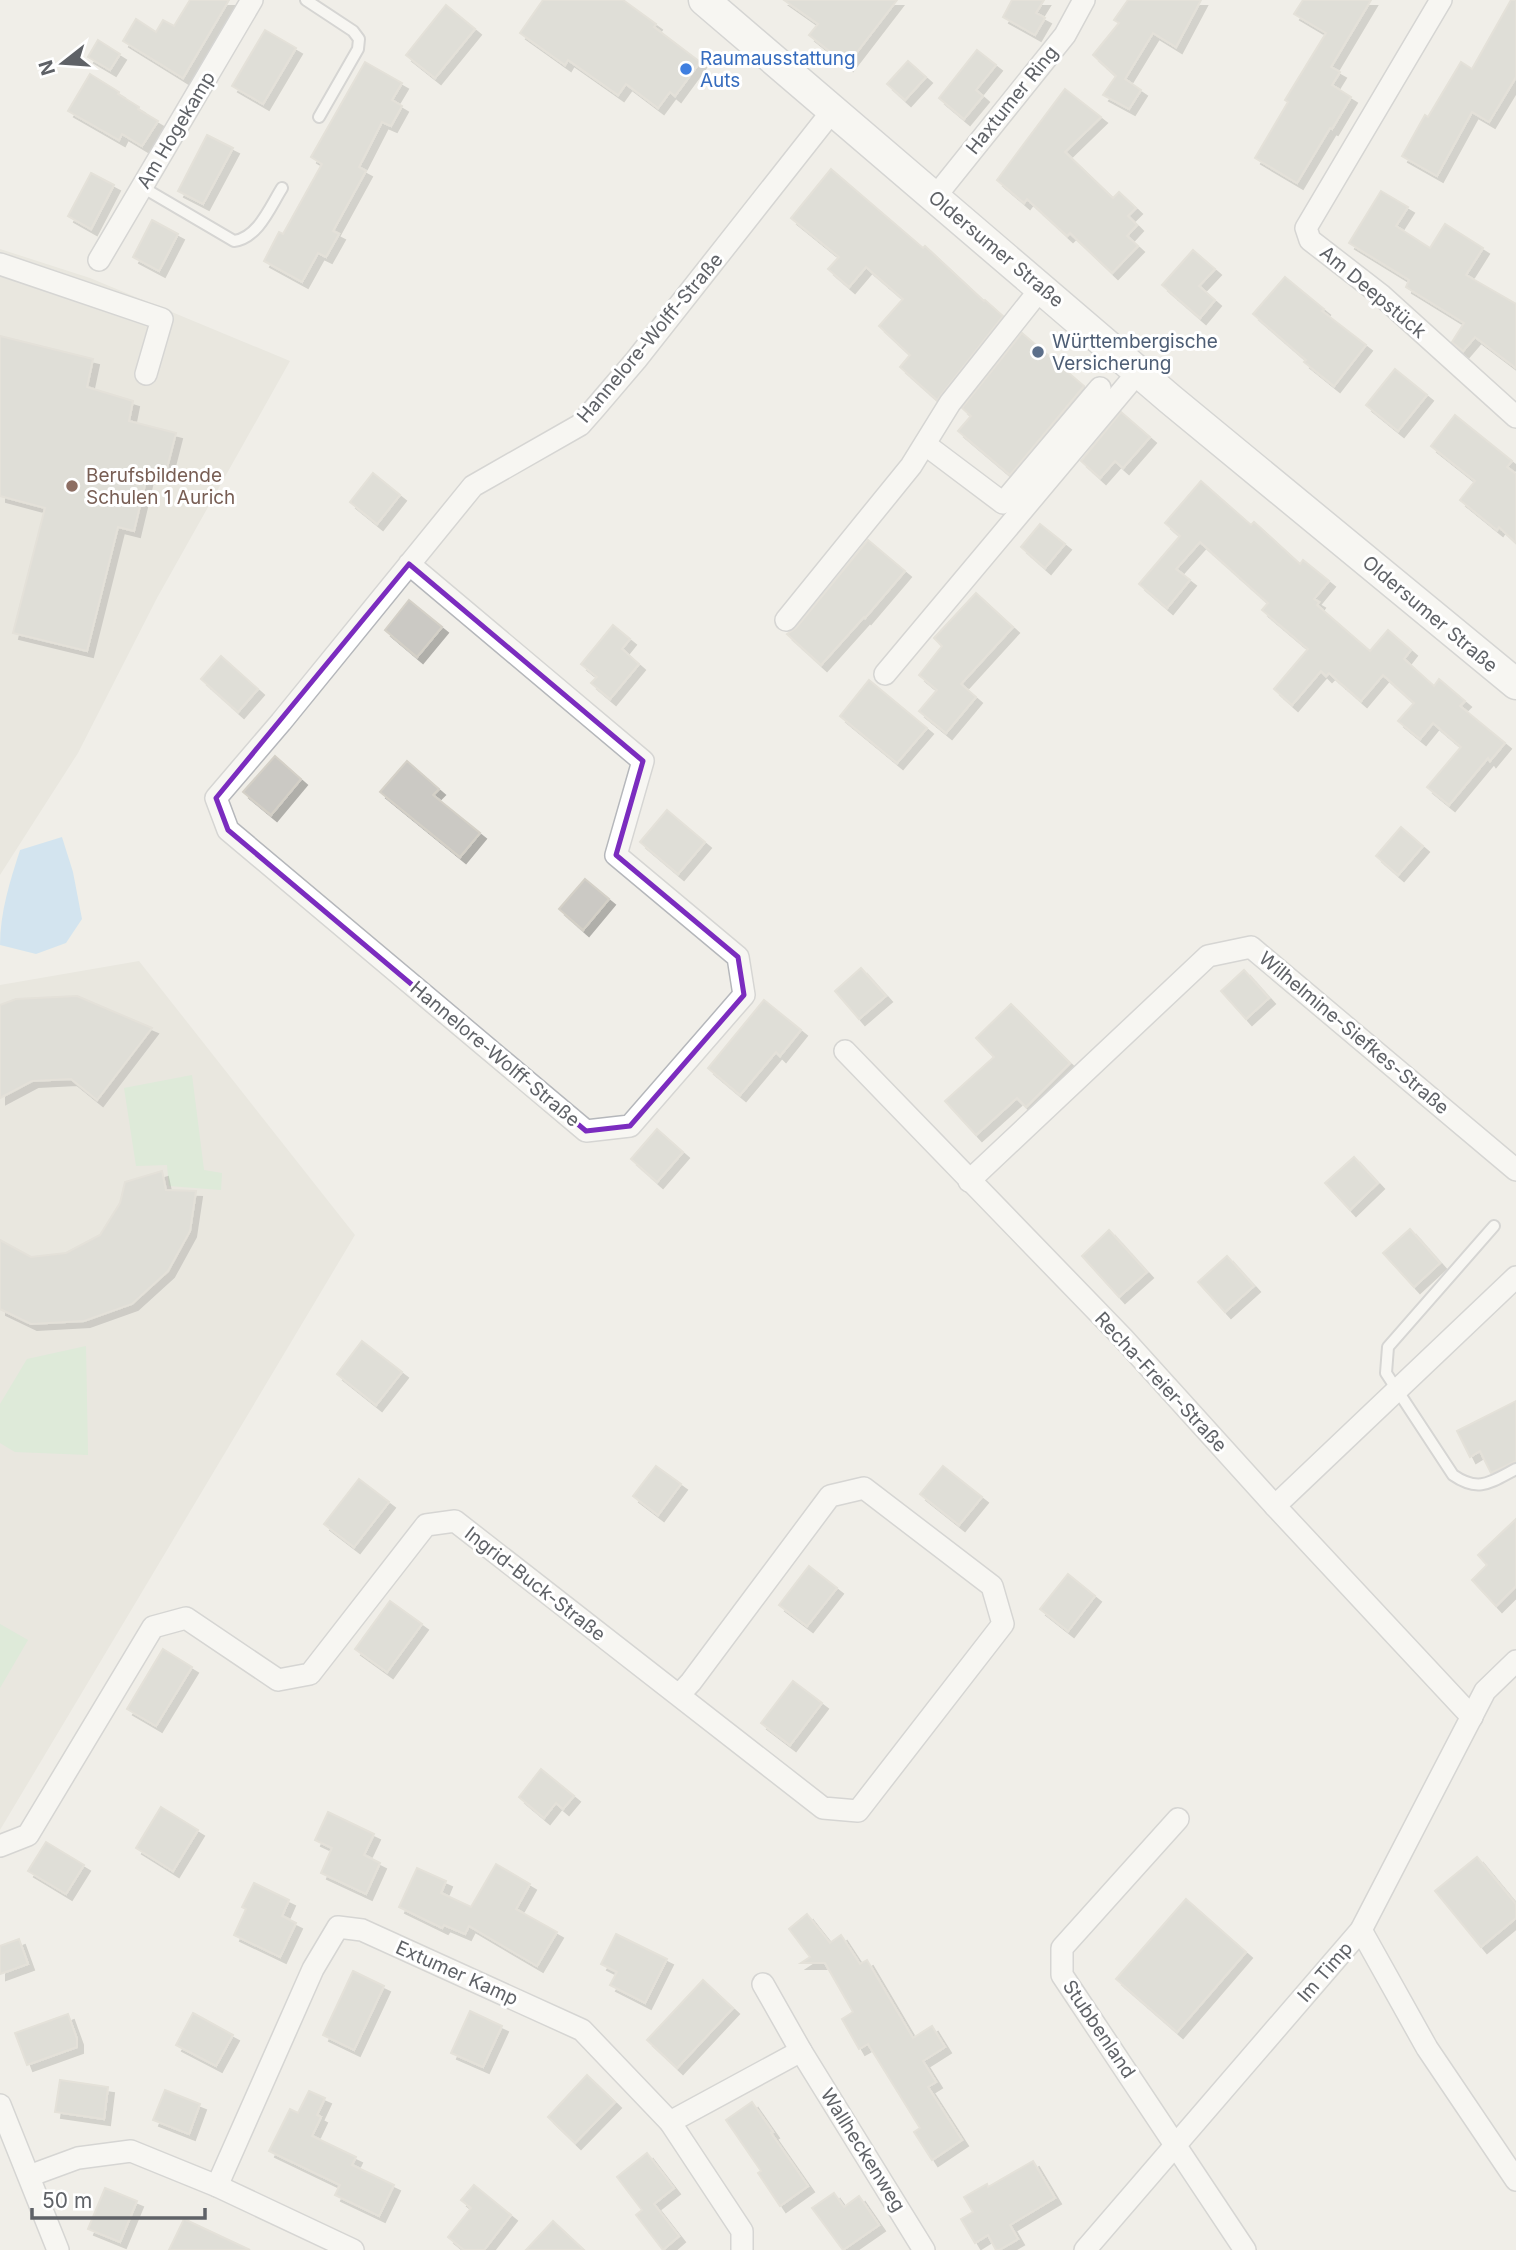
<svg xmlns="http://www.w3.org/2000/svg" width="1516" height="2250" viewBox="0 0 1516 2250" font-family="Inter,sans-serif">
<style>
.education{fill:#dfddd6}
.green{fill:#c7e5c7}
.water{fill:#b0d8f8}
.building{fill:#cbc9c4;stroke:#d4d0c7;stroke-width:2;filter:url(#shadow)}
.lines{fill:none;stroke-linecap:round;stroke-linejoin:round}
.service-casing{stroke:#b5b7bb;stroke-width:14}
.minor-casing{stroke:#b5b7bb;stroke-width:24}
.secondary-casing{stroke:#b4b6bb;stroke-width:33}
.service{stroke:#fff;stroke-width:10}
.minor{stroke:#fff;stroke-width:21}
.secondary{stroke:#fff;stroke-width:30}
.marked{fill:none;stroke:#7b2cbf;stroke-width:5;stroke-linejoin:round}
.shop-dot{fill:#3f7fe0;stroke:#fff;stroke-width:2.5}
.service-dot{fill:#5c6f8a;stroke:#fff;stroke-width:2.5}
.education-dot{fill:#8d6e63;stroke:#fff;stroke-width:2.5}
.labels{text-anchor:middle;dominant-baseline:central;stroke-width:6;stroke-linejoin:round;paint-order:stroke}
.shop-label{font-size:19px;fill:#366cbe;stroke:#fff;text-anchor:start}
.street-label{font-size:19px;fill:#5f6267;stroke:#fff}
.service-label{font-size:19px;fill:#4e5e75;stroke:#fff;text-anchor:start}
.education-label{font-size:19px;fill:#785e54;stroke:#fff;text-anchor:start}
</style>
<defs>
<filter id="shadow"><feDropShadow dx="6" dy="6" stdDeviation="0" flood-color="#0004"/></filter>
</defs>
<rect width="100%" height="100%" fill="#f0eee8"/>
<g class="education">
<polygon points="0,249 90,278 290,361 157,598 78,753 0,875"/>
<polygon points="139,961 355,1235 0,1830 0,985"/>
</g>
<g class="green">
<polygon points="192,1075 204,1170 222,1173 221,1190 169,1186 167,1165 136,1166 124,1088"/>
<polygon points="86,1346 88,1455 15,1452 0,1443 0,1404 27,1359"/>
<polygon points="0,1624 28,1640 0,1688"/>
</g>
<path class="water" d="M62,837L73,872L82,919L66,943L36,954L0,945C0,912 10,881 20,850Z"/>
<g class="building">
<polygon points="190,0 229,0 183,78 123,41 136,19 156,32 163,20 174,26"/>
<polygon points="543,0 623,0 656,24 654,27 700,62 675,96 670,92 658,108 626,84 618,95 568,60 565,65 520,33"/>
<polygon points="784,0 897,0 847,65 809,35 818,24"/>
<polygon points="1012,0 1044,0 1036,13 1045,18 1035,35 1003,17"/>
<polygon points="1128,0 1201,0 1176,47 1153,33 1125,79 1141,90 1129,109 1103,95 1116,76 1093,55 1119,23 1114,20"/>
<polygon points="1303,0 1371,0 1331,67 1340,72 1332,85 1351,97 1332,129 1330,128 1297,183 1255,158 1288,102 1285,100 1326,33 1294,14"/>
<polygon points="1511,0 1516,0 1516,77 1489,122 1472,112 1437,176 1402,156 1425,115 1428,117 1461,62 1472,69"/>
<polygon points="446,5 475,29 435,78 406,55"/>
<polygon points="265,30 296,48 263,104 232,86"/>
<polygon points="98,40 120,54 110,70 88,57"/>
<polygon points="977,50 996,65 976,90 983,96 964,119 939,98"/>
<polygon points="908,61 926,77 905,100 887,84"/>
<polygon points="365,62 402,83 392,100 402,106 391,126 382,122 359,167 366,171 333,231 339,234 326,257 318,253 302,282 264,261 279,232 283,234 322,164 311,157"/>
<polygon points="90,74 119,92 118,94 139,107 138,109 158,121 142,146 122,134 119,140 68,111"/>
<polygon points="1065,89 1101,117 1065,152 1113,198 1119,192 1136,208 1128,216 1137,225 1127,236 1138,246 1112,273 1070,233 1067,236 1027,199 1024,203 997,180"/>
<polygon points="207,135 233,148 203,204 178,191"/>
<polygon points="831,169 923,248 925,246 984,301 985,300 1003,316 937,400 900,367 910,355 879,326 903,299 866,267 849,287 828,269 839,257 791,218"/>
<polygon points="91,173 114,185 91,229 68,216"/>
<polygon points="1381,191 1408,207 1396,226 1430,248 1445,224 1483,248 1466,275 1516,304 1516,368 1475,337 1463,351 1452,342 1464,323 1406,287 1409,280 1349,243"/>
<polygon points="152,220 178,234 159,271 133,257"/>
<polygon points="1193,250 1215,269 1199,286 1215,300 1200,318 1162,285"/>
<polygon points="1285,277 1324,309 1322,311 1366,345 1334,386 1304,362 1306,360 1253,314"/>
<polygon points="1022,333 1084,386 1010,475 958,431 971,416 962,408"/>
<polygon points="0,336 93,359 87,387 133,401 129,421 176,433 166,472 149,468 134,531 118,527 87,651 13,633 45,508 0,496"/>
<polygon points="1395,369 1427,395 1398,431 1366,405"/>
<polygon points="1121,412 1150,437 1123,468 1115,461 1100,478 1081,461"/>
<polygon points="1455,415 1512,461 1507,467 1516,474 1516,543 1499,527 1497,530 1460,500 1475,481 1431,446"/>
<polygon points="373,473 400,495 377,524 350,502"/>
<polygon points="1201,481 1251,525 1254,522 1300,564 1303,560 1329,581 1314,599 1319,602 1317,605 1370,651 1388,630 1411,650 1404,659 1434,686 1439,679 1465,701 1460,706 1505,743 1490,761 1488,758 1449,805 1427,787 1461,747 1433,723 1420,739 1398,721 1414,703 1383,675 1361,701 1329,673 1326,676 1321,671 1292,705 1274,689 1308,649 1262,610 1268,603 1200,542 1176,569 1190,580 1167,608 1139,584 1180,536 1165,523"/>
<polygon points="1040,524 1065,544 1045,568 1021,547"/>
<polygon points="868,540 905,571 865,618 864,617 821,665 787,634 796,628"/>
<polygon points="976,593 1013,627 961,684 976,697 946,733 919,711 937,690 919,675 942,646 934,638"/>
<polygon points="409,600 442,627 417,657 385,630"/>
<polygon points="613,625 630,639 622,649 639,664 610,699 591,683 597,677 581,664"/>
<polygon points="221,656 258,689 238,712 201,679"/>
<polygon points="869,680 927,728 897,763 840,716"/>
<polygon points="275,756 301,779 271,815 243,792"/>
<polygon points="407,761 439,789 433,795 480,833 460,857 380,792"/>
<polygon points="667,810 705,842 678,874 640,842"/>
<polygon points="1401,827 1423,846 1398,875 1376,856"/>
<polygon points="585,879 609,899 583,930 559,909"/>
<polygon points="861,968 886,996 859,1019 835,991"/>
<polygon points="1244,970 1269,998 1246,1019 1221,991"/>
<polygon points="77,996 152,1028 97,1100 71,1079 32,1081 0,1098 0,1005 16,999"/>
<polygon points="764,1000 801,1030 780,1056 776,1052 740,1095 708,1068"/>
<polygon points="1011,1004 1070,1063 1026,1107 1017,1098 976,1135 945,1101 994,1057 976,1038"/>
<polygon points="657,1129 683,1152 657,1182 631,1159"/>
<polygon points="1354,1157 1378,1183 1350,1210 1325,1183"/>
<polygon points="162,1171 166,1190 196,1191 190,1231 168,1271 132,1304 84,1321 31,1324 0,1309 0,1240 31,1257 66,1253 100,1235 120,1203 125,1182"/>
<polygon points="1410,1229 1440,1263 1414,1287 1383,1253"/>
<polygon points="1109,1230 1147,1272 1119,1297 1082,1256"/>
<polygon points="1227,1256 1254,1286 1225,1312 1198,1282"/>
<polygon points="362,1341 402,1372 376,1405 337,1374"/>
<polygon points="1516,1401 1516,1461 1491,1473 1480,1451 1470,1457 1457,1431"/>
<polygon points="656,1466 681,1484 658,1515 633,1496"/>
<polygon points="943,1466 982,1497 959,1525 920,1494"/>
<polygon points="359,1479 389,1502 354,1547 324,1524"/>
<polygon points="1516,1519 1516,1586 1496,1606 1472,1580 1487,1565 1478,1555"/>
<polygon points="809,1566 837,1588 807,1626 779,1605"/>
<polygon points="1068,1574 1095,1596 1068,1631 1040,1609"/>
<polygon points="390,1601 422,1624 387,1672 355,1649"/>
<polygon points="163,1649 192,1667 156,1726 127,1709"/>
<polygon points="793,1681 822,1703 790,1745 761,1723"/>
<polygon points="541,1769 574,1796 563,1809 556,1803 544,1818 519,1797"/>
<polygon points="161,1807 198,1830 173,1871 136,1848"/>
<polygon points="328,1812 374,1834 364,1855 380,1863 366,1894 321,1873 332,1848 315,1840"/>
<polygon points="46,1842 84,1865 66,1894 28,1871"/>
<polygon points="1477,1857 1516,1904 1516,1918 1481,1947 1435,1891"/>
<polygon points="496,1864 530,1884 516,1909 557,1932 537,1966 469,1926 465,1934 444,1925 442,1928 399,1907 417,1868 446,1881 441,1893 471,1907"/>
<polygon points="254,1883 289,1900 282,1916 296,1923 280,1957 234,1935 246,1909 242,1907"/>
<polygon points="1186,1899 1246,1952 1177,2032 1116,1979"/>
<polygon points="807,1914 830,1943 841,1935 860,1964 867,1960 913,2038 932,2026 945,2047 923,2061 936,2082 928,2087 962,2140 932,2160 914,2132 920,2128 868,2044 859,2049 842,2019 853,2012 825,1963 801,1963 810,1957 789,1929"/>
<polygon points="616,1934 667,1959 645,2003 610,1985 617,1972 601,1964"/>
<polygon points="19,1939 28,1964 0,1974 0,1946"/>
<polygon points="353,1971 384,1986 354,2050 323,2035"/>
<polygon points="703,1980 733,2008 677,2068 647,2040"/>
<polygon points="470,2011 502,2026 483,2067 451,2053"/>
<polygon points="193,2013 233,2035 216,2066 176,2045"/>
<polygon points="68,2014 77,2039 77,2047 27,2065 15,2033"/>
<polygon points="587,2075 615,2102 575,2143 548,2117"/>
<polygon points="60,2080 108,2087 104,2119 55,2112"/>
<polygon points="165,2090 200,2104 189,2134 153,2120"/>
<polygon points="309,2091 325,2098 317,2115 321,2117 312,2136 356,2157 352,2165 394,2185 379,2216 335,2195 340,2185 269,2151 290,2109 298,2113"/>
<polygon points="752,2102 773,2132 771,2133 808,2186 780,2206 758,2173 761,2171 726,2120"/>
<polygon points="647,2153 674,2188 654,2204 679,2236 663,2250 636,2215 642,2210 617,2177"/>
<polygon points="1033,2161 1055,2198 1010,2225 1018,2239 999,2250 996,2250 988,2235 975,2243 961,2219 973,2212 964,2197 987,2184 988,2187"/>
<polygon points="474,2185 511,2215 484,2250 464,2250 448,2237 471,2208 461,2200"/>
<polygon points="105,2188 137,2201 120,2242 88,2229"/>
<polygon points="834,2193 844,2207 859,2196 879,2225 843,2250 812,2208"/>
<polygon points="184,2219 250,2250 169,2250"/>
<polygon points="553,2221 584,2250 526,2250"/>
</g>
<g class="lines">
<g class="service-casing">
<g id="service">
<polyline points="306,0 353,31 359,39 358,49 319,117"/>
<path d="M142,187L234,241C258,238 270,207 282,188"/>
<path d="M1494,1226L1388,1347L1386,1373L1453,1475C1479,1493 1491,1482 1516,1469"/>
</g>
</g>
<g class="minor-casing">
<g id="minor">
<polyline points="1441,0 1306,228 1310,240 1381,295 1516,417"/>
<polyline points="935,197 1065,35 1084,0"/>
<polyline points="99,260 252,0"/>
<polyline points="0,264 162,319 146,374"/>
<polyline points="926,445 1003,503 1100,388"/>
<polyline points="409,564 643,761 616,855 738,957 744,995 630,1126 586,1131 228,830 216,798 281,722 473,486 580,425 595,408 636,360 833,110"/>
<polyline points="786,620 911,466 950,403 1042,287"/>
<polyline points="885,674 1139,371"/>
<polyline points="845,1051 1123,1338 1275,1506 1472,1717"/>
<polyline points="969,1181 1208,956 1251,947 1516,1170"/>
<polyline points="1275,1506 1516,1277"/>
<polyline points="1178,1819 1062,1948 1062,1975 1245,2250"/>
<polyline points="0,1846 28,1835 153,1627 186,1618 278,1680 310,1674 426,1525 455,1521 823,1808 858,1811 1003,1624 992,1586 864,1488 830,1496 691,1682 679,1695"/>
<polyline points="1361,1930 1427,2048 1516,2180"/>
<polyline points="763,1984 801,2051 924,2250"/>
<polyline points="0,2105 58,2250"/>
<polyline points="670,2122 801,2051"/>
<polyline points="29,2176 78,2158 131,2151 217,2186 353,2250"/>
<polyline points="217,2186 313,1969 338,1927 362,1930 582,2030 670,2122 742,2231 742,2250"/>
<polyline points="1085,2250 1361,1930 1485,1691 1516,1661"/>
</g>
</g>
<g class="secondary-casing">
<polyline id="secondary" points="704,0 1170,399 1516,684"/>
</g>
<use href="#service" class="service"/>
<use href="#minor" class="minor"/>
<use href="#secondary" class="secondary"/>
</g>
<path d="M0 0H1516V2250H0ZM409,564L643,761L616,855L738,957L744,995L630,1126L586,1131L228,830L216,798Z" fill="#f0eee8" fill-opacity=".55" fill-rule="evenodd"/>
<path class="marked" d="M409,564L643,761L616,855L738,957L744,995L630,1126L586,1131L228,830L216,798Z"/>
<circle class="shop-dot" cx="686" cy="69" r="7"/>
<circle class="service-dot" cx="1038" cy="352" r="7"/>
<circle class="education-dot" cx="72" cy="486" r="7"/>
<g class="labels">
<g class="shop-label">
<text x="700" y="58">Raumausstattung<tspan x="700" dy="22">Auts</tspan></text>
</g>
<g class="street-label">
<text transform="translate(1012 100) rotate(-51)">Haxtumer Ring</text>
<text transform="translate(176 130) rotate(-59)">Am Hogekamp</text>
<text transform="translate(996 249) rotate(40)">Oldersumer Straße</text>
<text transform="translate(1373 292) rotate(40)">Am Deepstück</text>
<text transform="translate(650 338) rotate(-50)">Hannelore-Wolff-Straße</text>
<text transform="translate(1430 614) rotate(40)">Oldersumer Straße</text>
<text transform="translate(1354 1033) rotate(40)">Wilhelmine-Siefkes-Straße</text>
<text transform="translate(495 1054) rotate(40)">Hannelore-Wolff-Straße</text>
<text transform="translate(1161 1382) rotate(47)">Recha-Freier-Straße</text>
<text transform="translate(535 1584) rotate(38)">Ingrid-Buck-Straße</text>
<text transform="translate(1325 1972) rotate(-49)">Im Timp</text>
<text transform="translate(457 1973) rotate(24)">Extumer Kamp</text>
<text transform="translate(1099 2029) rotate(56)">Stubbenland</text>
<text transform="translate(863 2150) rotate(58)">Wallheckenweg</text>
</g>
<g class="service-label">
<text x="1052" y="341">Württembergische<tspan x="1052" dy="22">Versicherung</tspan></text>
</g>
<g class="education-label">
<text x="86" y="475">Berufsbildende<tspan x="86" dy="22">Schulen 1 Aurich</tspan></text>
</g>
</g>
<g transform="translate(63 63) rotate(253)" stroke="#ffffff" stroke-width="5" paint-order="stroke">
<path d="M0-5L12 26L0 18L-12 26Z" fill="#5f6267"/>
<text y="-10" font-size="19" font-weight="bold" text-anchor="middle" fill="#5f6267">N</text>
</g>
<path d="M32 2208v10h173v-10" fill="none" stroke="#5f6267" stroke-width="3.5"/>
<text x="42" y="2208" font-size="21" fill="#5f6267" stroke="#ffffff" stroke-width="5" paint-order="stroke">50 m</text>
</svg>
